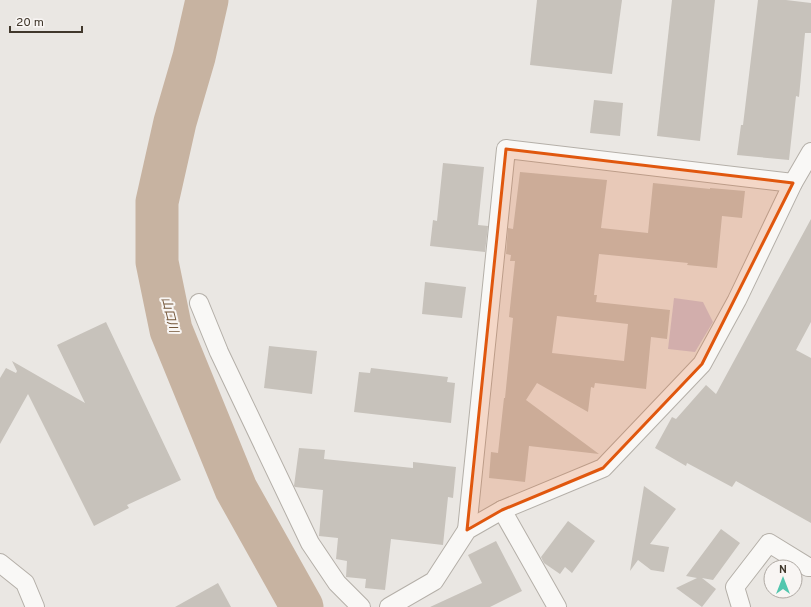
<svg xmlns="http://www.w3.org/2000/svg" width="811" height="607" viewBox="0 0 811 607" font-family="Overpass,'Noto Sans JP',sans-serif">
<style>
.green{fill:#cfc5d4}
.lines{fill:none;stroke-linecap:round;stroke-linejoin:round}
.river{stroke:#c7b3a1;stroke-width:43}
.building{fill:#c7c2bb;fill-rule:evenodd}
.minor-casing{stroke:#b4afa8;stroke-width:20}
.minor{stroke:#f9f8f6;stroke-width:18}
.marked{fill:#e0570e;fill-opacity:0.2;stroke:#e0570e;stroke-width:3;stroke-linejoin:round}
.labels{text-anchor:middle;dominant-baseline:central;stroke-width:4;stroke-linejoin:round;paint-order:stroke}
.water-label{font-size:12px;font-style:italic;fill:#735639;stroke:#f8f5f3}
</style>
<rect width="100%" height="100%" fill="#eae7e3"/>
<polygon class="green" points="674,298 703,302 713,322 695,352 668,349"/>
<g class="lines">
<polyline class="river" points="207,0 194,57 175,122 157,202 157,262 171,330 236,489 302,607"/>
</g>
<g class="building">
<polygon points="537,0 622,0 612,74 530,65"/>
<polygon points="672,0 715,0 700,141 657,136"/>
<polygon points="758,0 786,0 811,3 811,33 805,33 799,97 796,96 789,160 737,155 741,125 743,125"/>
<polygon points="594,100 623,103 620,136 590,133"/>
<polygon points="443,163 484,167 478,225 488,226 485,252 430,246 433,220 437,221"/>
<path d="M520,172L607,180L601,228L648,233L653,183L710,189V188L745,191L742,218L722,216L717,268L687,265L688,263L599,254L594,295H597L596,302L670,310L667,339L651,337L646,389L595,383L594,388L591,387L588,412L537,383L526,400L599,454L529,446L525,482L489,478L491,452L498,453L504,398H505L513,318L509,317L515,261H510L511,255L506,254L508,228L513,229ZM557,316L628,324L624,361L552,353Z"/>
<polygon points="811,219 811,322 796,350 811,358 811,523 736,481 732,487 687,463 686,466 655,448 672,417 676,419 706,385 716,394"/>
<polygon points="425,282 466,287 462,318 422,314"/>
<polygon points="106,322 181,480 127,505 129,508 94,526 28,394 0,444 0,378 6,368 16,373 17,371 12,361 85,403 57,345"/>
<polygon points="269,346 317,351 312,394 264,388"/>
<polygon points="371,368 448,377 447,382 455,383 451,423 354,412 359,372 370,373"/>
<polygon points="299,448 325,450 324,459 413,468 413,462 456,467 453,498 448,497 443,545 391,539 385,590 365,588 366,579 346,577 347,561 336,559 338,538 319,536 323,490 295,487 294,486"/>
<polygon points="644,486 676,509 650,544 669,547 664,572 651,570 638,560 630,571"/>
<polygon points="568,521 595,541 572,573 565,567 560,574 544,563 541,557"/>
<polygon points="721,529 740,543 713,580 702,578 716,589 702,607 676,588 697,578 686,576"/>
<polygon points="496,541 522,591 490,607 430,607 482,583 468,555"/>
<polygon points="218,583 231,607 175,607"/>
</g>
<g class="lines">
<g class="minor-casing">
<g id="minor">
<polyline points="199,303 219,352 310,543 337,583 361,607"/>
<polyline points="502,510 557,607"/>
<polyline points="467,530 506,149 793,183"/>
<polyline points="0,563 25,583 35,607"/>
<polyline points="389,607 434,581 467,530 502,510 603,468 702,364 737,300 793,183 811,152"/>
<polyline points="741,607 735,587 769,543 808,567 811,567"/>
</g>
</g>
<use href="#minor" class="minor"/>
</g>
<path class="marked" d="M506,149L793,183L702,364L603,468L502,510L467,530Z"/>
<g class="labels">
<g class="water-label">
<text transform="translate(169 315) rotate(76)">山口川</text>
</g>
</g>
<g transform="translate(783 579)"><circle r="19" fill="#f8f5f3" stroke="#afa9a3"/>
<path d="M0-3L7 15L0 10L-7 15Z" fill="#52c6ae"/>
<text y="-6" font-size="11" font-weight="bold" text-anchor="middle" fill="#41382c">N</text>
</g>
<path d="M10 26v6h72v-6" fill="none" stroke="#41382c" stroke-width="2"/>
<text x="16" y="26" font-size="12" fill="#41382c" stroke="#f8f5f3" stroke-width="3" paint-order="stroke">20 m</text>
</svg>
